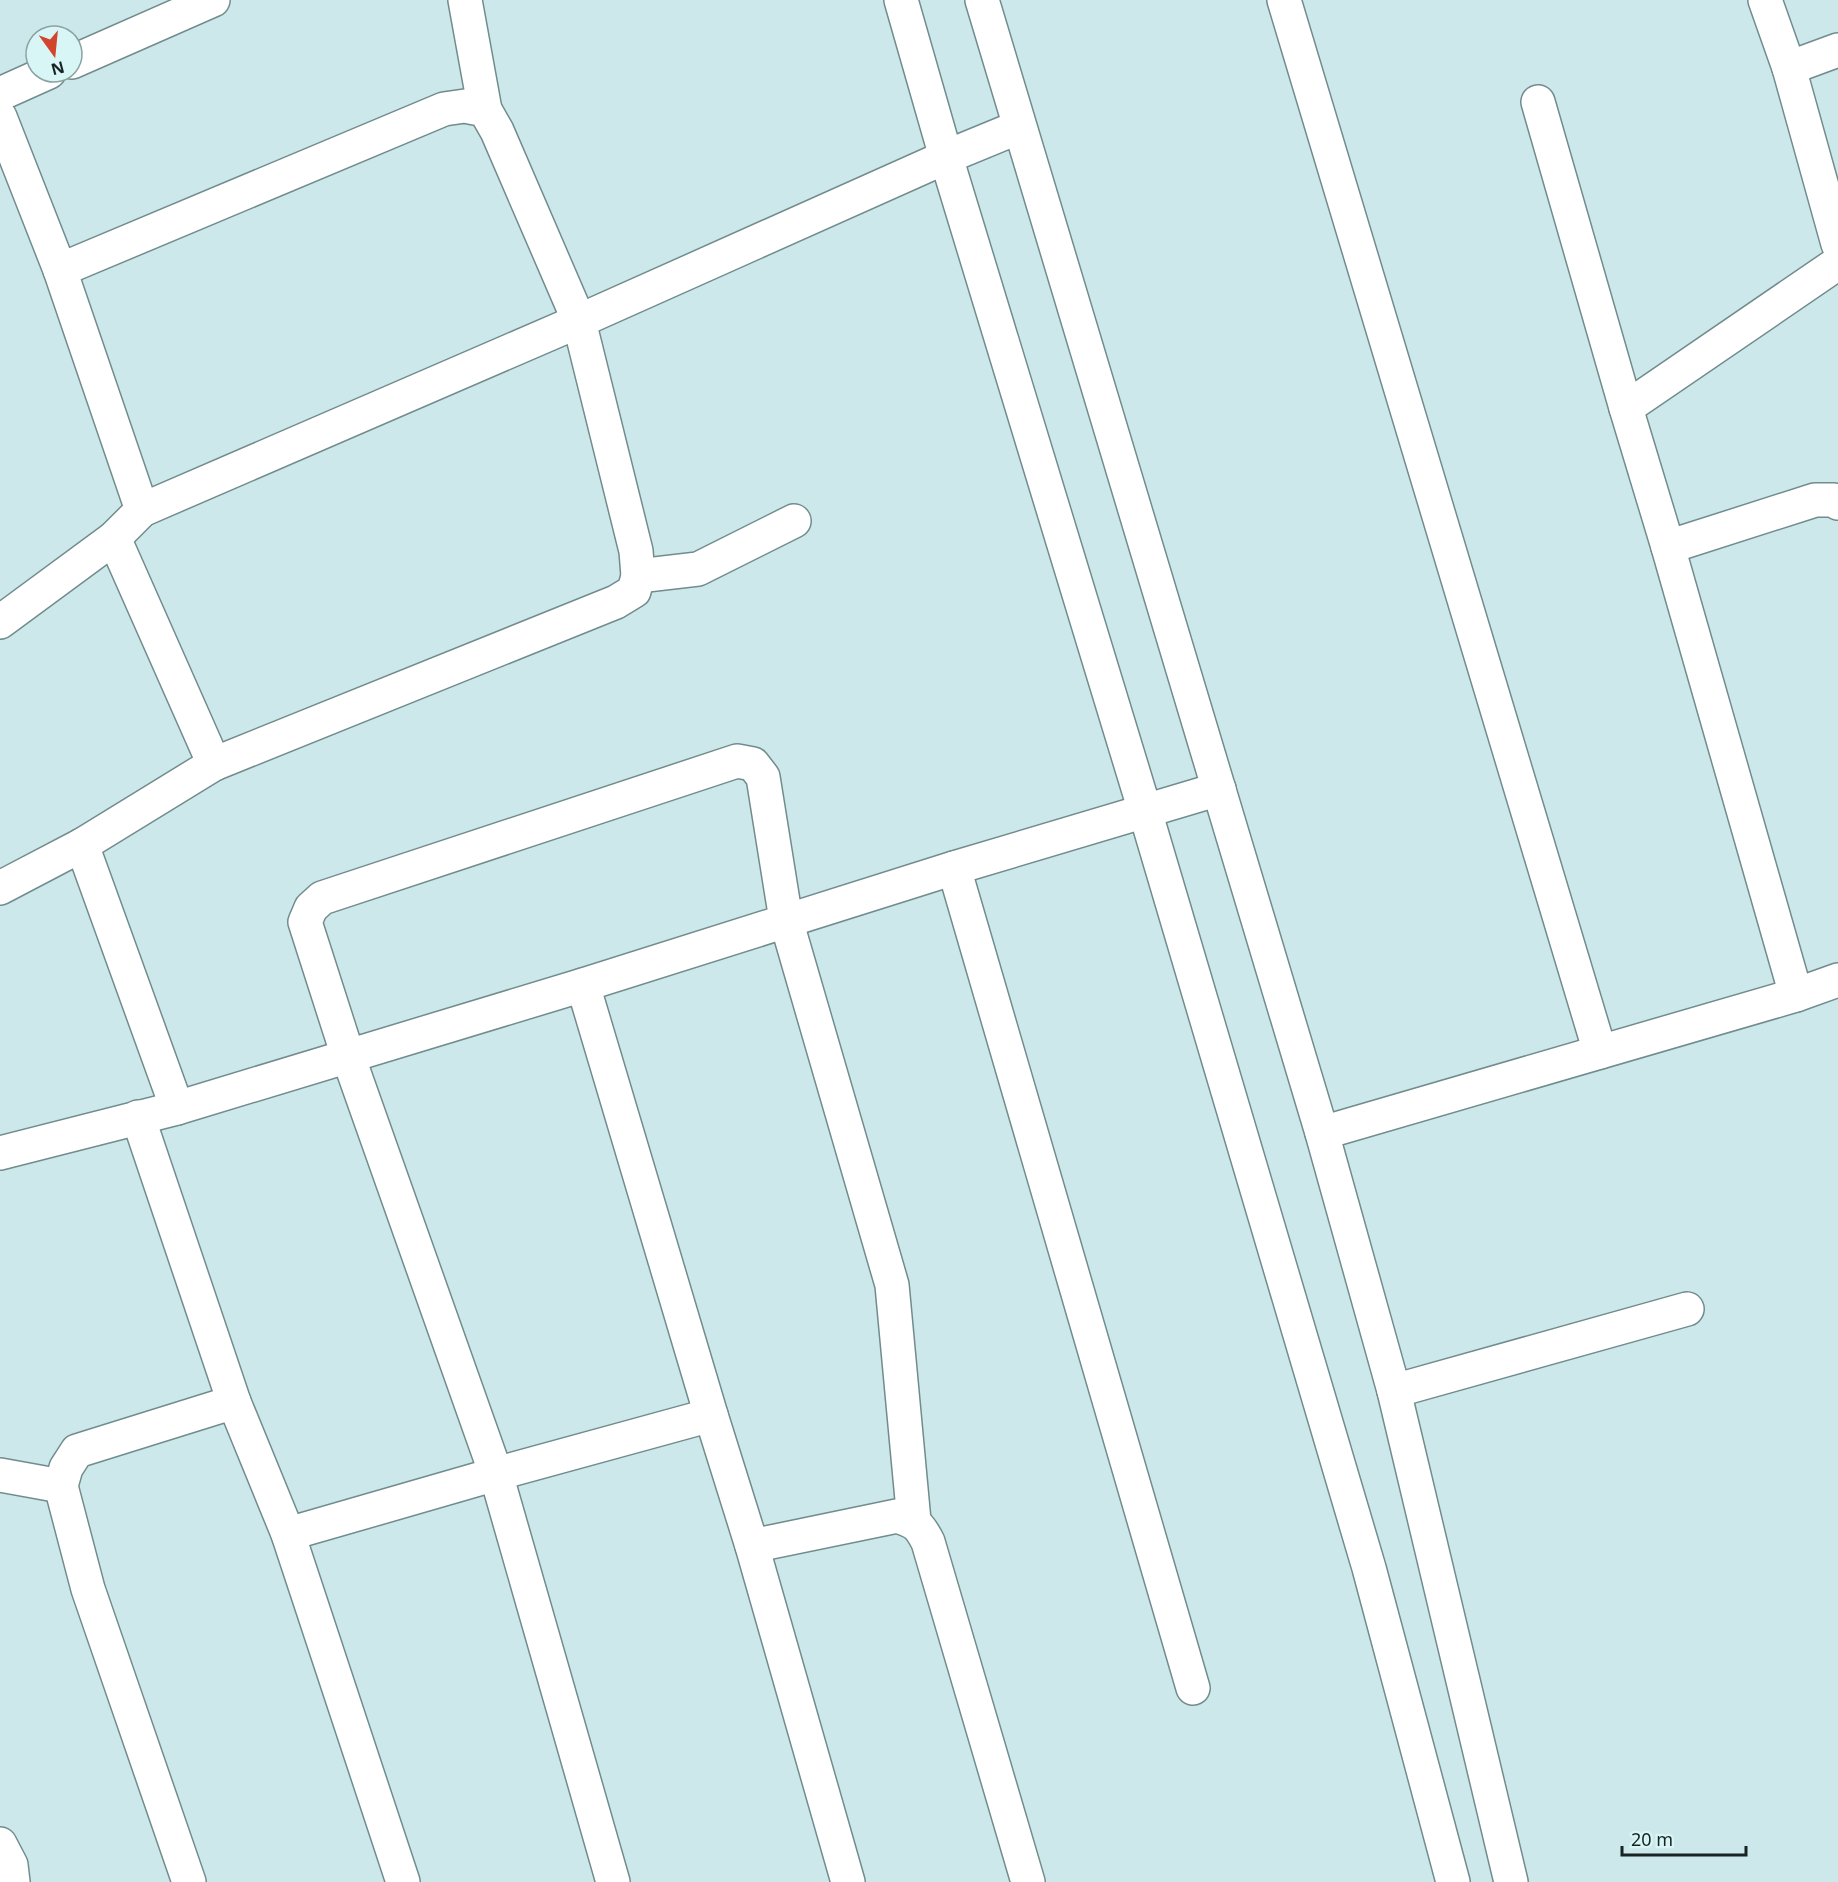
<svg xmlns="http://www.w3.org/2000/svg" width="1838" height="1882" viewBox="0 0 1838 1882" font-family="'Noto Sans',sans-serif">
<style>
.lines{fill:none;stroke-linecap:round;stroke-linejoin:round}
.minor-casing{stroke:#728c8e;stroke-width:36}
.tertiary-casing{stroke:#728c8e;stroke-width:36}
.minor{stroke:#fff;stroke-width:33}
.tertiary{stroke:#fff;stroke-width:33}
</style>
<rect width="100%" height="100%" fill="#cce8ea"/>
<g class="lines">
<g class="minor-casing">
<g id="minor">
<polyline points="465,0 485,110"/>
<polyline points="1284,0 1600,1052"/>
<polyline points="1765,0 1789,68 1838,244"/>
<polyline points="72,62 213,0"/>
<polyline points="1789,68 1838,50"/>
<polyline points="0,94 49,72"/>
<polyline points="1538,102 1626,408"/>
<polyline points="0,117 60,270 142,510"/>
<polyline points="114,538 214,764"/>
<polyline points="1668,547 1815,500 1834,500 1838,503"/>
<polyline points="638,576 698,569 794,521"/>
<polyline points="0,622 114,538 142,510 579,321 946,157 1019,127"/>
<polyline points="82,845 177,1108"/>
<polyline points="954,868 1193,1688"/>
<polyline points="0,888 82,845 214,764 616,602 634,591 638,576 636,551 579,321 497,131 485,110 465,106 444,109 60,270"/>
<polyline points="583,985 711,1415 752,1546 848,1882"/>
<polyline points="1796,995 1668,547 1626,408 1838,263"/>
<polyline points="138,1117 234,1402"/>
<polyline points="1322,1133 1796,995 1838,980"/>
<polyline points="1394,1391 1687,1309"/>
<polyline points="0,1475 61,1486"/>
<polyline points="288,1534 496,1474 711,1415"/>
<path d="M752,1546L897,1516C915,1522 919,1524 928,1542L1028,1882"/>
<polyline points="0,1844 11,1865 13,1882"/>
<polyline points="189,1882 88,1589 61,1486 66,1468 77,1451 234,1402 288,1534 403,1882"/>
<polyline points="613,1882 496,1474 348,1056 305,922 311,908 322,898 737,761 753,764 763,777 786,920 892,1285 914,1521"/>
</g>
</g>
<g class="tertiary-casing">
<g id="tertiary">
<polyline points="901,0 946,157 1145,811 1369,1568 1453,1882"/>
<polyline points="982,0 1322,1133 1394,1391 1511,1882"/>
<polyline points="0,1153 177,1108 583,985 954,868 1219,789"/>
</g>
</g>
<use href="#minor" class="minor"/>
<use href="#tertiary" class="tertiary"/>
</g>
<g transform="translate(54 54) rotate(165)"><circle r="28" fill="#d9f6f7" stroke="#8ca2a2" stroke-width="1.5"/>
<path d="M0-4.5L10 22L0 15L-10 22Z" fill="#d1452c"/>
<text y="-9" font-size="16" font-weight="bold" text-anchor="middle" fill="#182323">N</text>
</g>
<path d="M1622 1846v9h124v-9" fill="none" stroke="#182323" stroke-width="3"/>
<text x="1631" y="1846" font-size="18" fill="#182323" stroke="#d9f6f7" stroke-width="4.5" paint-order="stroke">20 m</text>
</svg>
